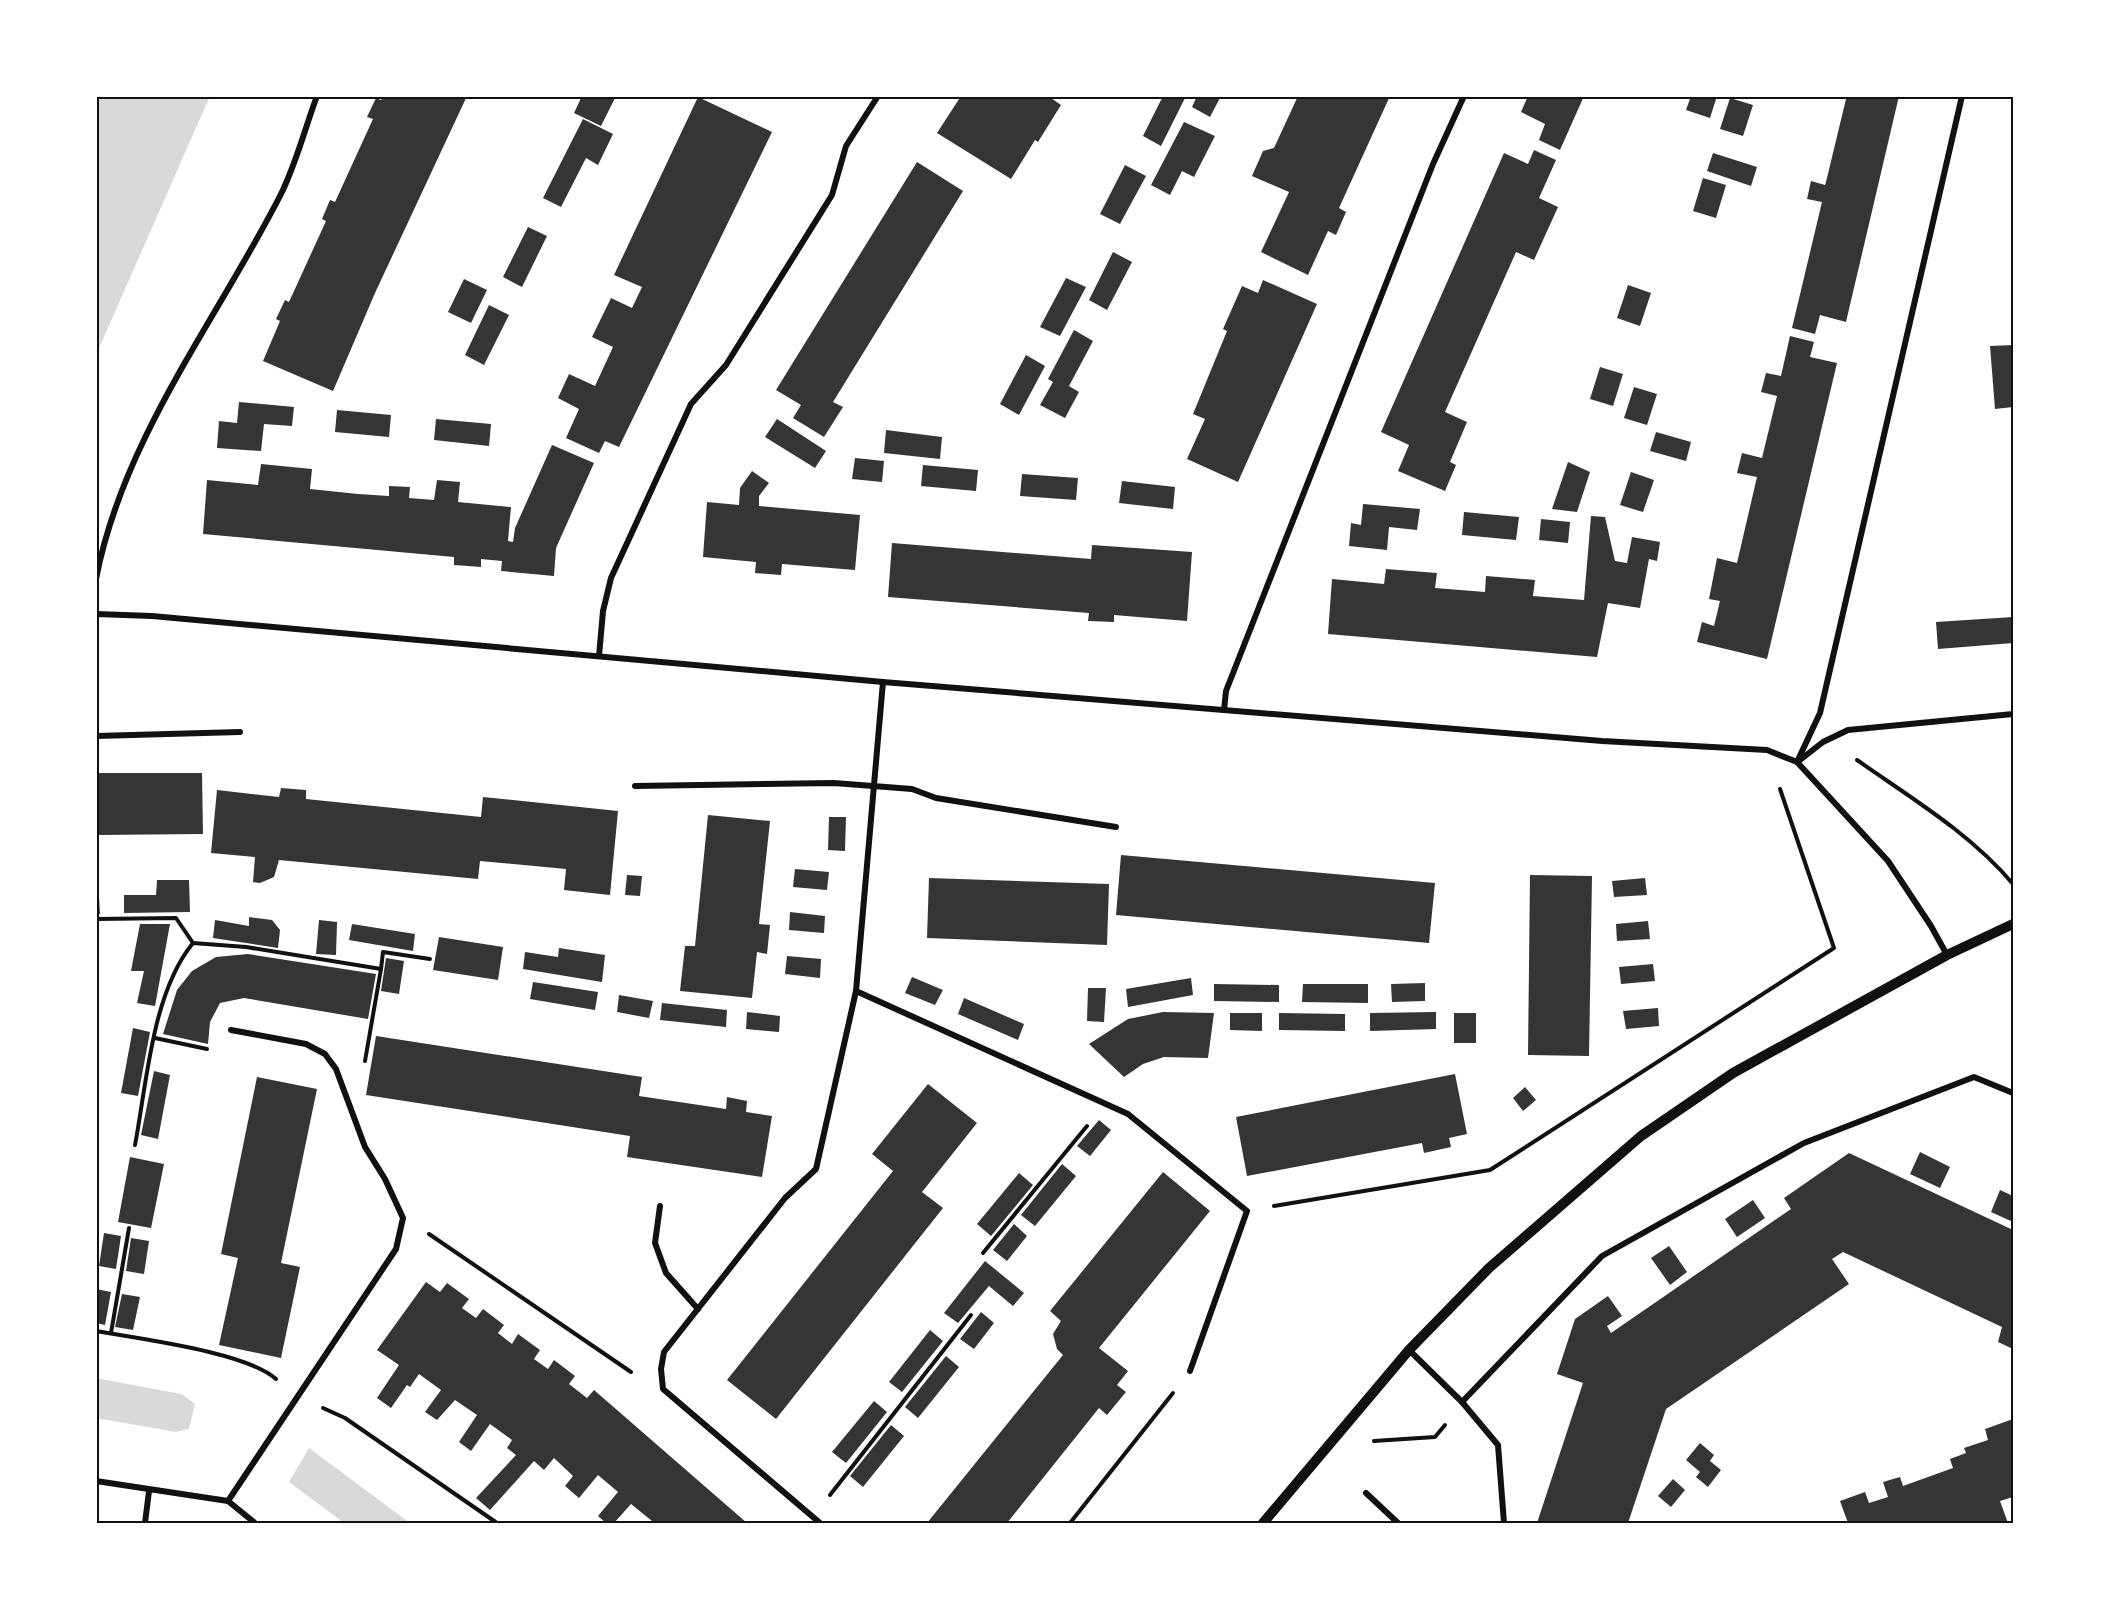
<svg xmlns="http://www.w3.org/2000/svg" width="2109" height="1619" viewBox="0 0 2109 1619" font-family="Ubuntu,sans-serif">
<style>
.water{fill:#d9d9d9}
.building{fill:#353535}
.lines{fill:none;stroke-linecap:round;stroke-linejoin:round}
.path{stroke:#111;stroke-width:4}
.minor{stroke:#111;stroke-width:6}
.tertiary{stroke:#111;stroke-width:10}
.neatline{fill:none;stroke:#111;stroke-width:2}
</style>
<rect width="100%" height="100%" fill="#fff"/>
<g class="water">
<polygon points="96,96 210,96 96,355"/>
<polygon points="96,1378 181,1394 195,1404 189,1429 176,1432 96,1418"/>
<polygon points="309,1448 410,1523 344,1523 289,1482"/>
</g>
<g class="building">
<polygon points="384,96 467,96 375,293 333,391 263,361 280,321 276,319 285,300 289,302 326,221 322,219 330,200 335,202 373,119 367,117 376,98 381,100"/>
<polygon points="582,96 616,96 601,126 574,113"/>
<polygon points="961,96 1048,96 1061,105 1038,142 1035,140 1011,179 937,133"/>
<polygon points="1163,96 1185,98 1161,146 1143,136"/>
<polygon points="1197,96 1221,96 1210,117 1192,107"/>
<polygon points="1298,96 1390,96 1339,208 1346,212 1336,235 1328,231 1308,275 1261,252 1289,192 1252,176 1263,151 1274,148"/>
<polygon points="1528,96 1584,96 1560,150 1539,140 1545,124 1521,112"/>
<polygon points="1691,96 1717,96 1710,118 1686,110"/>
<polygon points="1837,96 1899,96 1846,322 1820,315 1815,334 1792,328 1822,202 1807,199 1811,181 1825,185 1826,182 1846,99"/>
<polygon points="698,97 772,132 619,447 605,441 599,453 566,438 579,409 558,398 569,374 595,386 613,347 592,337 611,298 632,308 642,287 614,275"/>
<polygon points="1730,98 1753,105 1743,136 1720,129"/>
<polygon points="583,119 613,134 598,165 586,158 561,207 543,198"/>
<polygon points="1184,122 1215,136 1194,177 1182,171 1170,195 1151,185"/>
<polygon points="1534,150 1556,160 1539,198 1558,207 1534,260 1516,252 1445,412 1467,422 1450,462 1456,465 1445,491 1398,471 1409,445 1381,432 1504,153 1528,164"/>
<polygon points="1713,153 1757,167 1751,186 1707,171"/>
<polygon points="917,162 963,191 833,402 843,407 824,437 793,418 801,405 776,390"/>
<polygon points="1125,165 1146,176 1120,224 1100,214"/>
<polygon points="1703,178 1726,185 1716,218 1693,211"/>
<polygon points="528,227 547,236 522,287 503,277"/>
<polygon points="1113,252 1132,262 1107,310 1089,300"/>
<polygon points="1066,278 1086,287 1060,336 1040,327"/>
<polygon points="464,279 487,290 471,323 448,312"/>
<polygon points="1263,280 1317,304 1238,482 1187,459 1205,419 1193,414 1227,331 1223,329 1242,286 1258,293"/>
<polygon points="1628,285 1651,293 1640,326 1617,318"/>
<polygon points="489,305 509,315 484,365 465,355"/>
<polygon points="1074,330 1093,341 1069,386 1079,392 1065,418 1040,405 1053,382 1048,379"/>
<polygon points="1790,336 1814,342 1810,357 1837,363 1767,659 1697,642 1702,622 1714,626 1720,601 1709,599 1717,558 1737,563 1757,477 1737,473 1742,453 1762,458 1777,396 1761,392 1766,373 1781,376"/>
<polygon points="2013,345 2013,407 1995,409 1990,346"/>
<polygon points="1026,355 1045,366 1019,415 1000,404"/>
<polygon points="1600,367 1623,374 1613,406 1590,399"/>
<polygon points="1634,387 1657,394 1647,425 1624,418"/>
<polygon points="239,402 294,407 292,426 264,424 261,451 217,448 219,421 237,423"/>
<polygon points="337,410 391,415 389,437 335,432"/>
<polygon points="436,419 491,424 489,446 434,440"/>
<polygon points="777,419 826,451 815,468 765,437"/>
<polygon points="886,430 942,437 940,459 884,453"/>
<polygon points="1656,432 1691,442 1686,461 1650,451"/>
<polygon points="552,445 594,463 556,548 554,576 501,571 502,561 481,559 481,567 454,565 454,557 203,534 207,480 258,485 261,464 312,469 310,489 358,494 389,496 389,486 410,487 409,498 434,500 437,480 460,482 458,502 511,507 508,541 513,542 515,528"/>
<polygon points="855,458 884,461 882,482 852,479"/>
<polygon points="1568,462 1590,472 1577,512 1552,509"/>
<polygon points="923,465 978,470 976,491 921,486"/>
<polygon points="752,471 769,483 759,496 759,506 860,515 855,570 782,564 781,575 755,573 756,562 703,557 707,502 739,505 740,488"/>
<polygon points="1631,472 1654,480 1643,512 1620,505"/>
<polygon points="1022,474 1078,478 1076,500 1020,496"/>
<polygon points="1122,481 1175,487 1173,509 1119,503"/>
<polygon points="1363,504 1420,509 1417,530 1389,527 1387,550 1349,546 1351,523 1361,525"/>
<polygon points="1464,512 1519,517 1516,540 1462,535"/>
<polygon points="1591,516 1605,517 1615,561 1627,563 1632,537 1660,542 1657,561 1649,559 1640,608 1608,603 1597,657 1328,634 1332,579 1384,584 1386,569 1437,573 1435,588 1485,592 1486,576 1535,580 1533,596 1584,600"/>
<polygon points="1541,519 1570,522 1568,543 1539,540"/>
<polygon points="892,543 1091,559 1092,545 1192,552 1187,621 1114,615 1114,622 1088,621 1089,613 888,597"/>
<polygon points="2013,617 2013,643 1938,649 1936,622"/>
<polygon points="96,773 202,773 203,834 96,835"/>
<polygon points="281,788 306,790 306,799 481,817 483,797 618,811 610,895 564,890 566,869 480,861 478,879 279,860 274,877 260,883 253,882 255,857 211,853 217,790 279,797"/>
<polygon points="708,815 770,821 759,924 770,925 767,954 757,952 752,998 680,991 685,946 695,946"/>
<polygon points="829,817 846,817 845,851 828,850"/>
<polygon points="1121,855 1435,883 1429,943 1116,915"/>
<polygon points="795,869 829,872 827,890 793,887"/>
<polygon points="627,875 642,876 640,896 625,895"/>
<polygon points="1530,875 1592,876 1589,1056 1528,1055"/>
<polygon points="929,878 1109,884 1107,945 927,938"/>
<polygon points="1645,878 1647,895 1614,897 1612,881"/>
<polygon points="157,880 189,880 190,912 124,913 124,895 156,895"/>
<polygon points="96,897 99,897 100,914 96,914"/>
<polygon points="790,912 825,916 824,933 789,930"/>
<polygon points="249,917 272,920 280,930 278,948 213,938 215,920 249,926"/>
<polygon points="319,920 337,922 336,955 316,954"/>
<polygon points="1648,921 1650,939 1617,941 1616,924"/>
<polygon points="140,924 170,924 155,1006 137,1003 144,971 131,971"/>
<polygon points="352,924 415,934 413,951 349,940"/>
<polygon points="439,937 503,947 498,980 433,970"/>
<polygon points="559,948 605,955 602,982 523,969 525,952 558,957"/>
<polygon points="248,954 376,974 368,1019 244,998 220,1003 210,1022 208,1044 163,1034 177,990 192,971 216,957"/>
<polygon points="787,956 821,959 820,978 785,974"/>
<polygon points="386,958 404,961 399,994 381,991"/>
<polygon points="1653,964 1655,981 1621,984 1619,967"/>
<polygon points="912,977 943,990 935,1005 905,993"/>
<polygon points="1191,978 1193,995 1128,1007 1126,989"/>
<polygon points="533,982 598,992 595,1010 530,999"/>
<polygon points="1425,983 1425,1001 1392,1002 1391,984"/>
<polygon points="1214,984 1279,985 1279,1002 1214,1001"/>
<polygon points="1303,984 1368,984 1368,1003 1302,1002"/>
<polygon points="1088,988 1106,988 1104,1022 1087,1021"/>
<polygon points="619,995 653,1001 649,1018 617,1012"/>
<polygon points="964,998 1024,1024 1018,1040 958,1014"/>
<polygon points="662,1003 727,1010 726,1027 660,1020"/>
<polygon points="1658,1008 1659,1026 1626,1029 1623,1011"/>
<polygon points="747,1012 780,1016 779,1032 746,1029"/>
<polygon points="1163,1012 1214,1013 1208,1058 1164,1057 1143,1064 1124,1077 1089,1044 1128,1019"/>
<polygon points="1436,1012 1436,1029 1370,1031 1370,1013"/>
<polygon points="1230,1013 1262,1013 1262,1031 1230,1030"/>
<polygon points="1279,1013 1345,1014 1345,1031 1279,1030"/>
<rect x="1454" y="1013" width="22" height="30"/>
<polygon points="133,1028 150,1032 138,1096 121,1093"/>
<polygon points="376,1036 642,1077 639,1096 726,1109 727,1097 747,1101 746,1112 772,1116 762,1177 627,1157 630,1136 366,1095"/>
<polygon points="154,1071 170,1075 158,1139 141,1135"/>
<polygon points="1455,1074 1467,1134 1449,1138 1451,1147 1424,1153 1422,1143 1247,1176 1236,1117"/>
<polygon points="257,1077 317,1089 281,1263 300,1267 281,1358 219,1345 238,1258 221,1254"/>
<polygon points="928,1084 977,1123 922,1192 943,1208 776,1419 727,1380 893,1171 872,1154"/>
<polygon points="1525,1087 1536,1100 1523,1111 1513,1098"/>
<polygon points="1099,1120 1111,1130 1090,1156 1077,1146"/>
<polygon points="1920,1152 1950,1167 1940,1188 1910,1174"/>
<polygon points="1849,1153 2013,1230 2013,1349 1998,1342 2002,1327 1843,1252 1832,1259 1849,1284 1666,1409 1628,1523 1537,1523 1583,1383 1557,1374 1575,1319 1608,1296 1622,1316 1607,1326 1611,1333 1791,1209 1784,1198"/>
<polygon points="130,1157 164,1164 151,1228 118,1222"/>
<polygon points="1062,1164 1076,1176 1035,1226 1021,1215"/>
<polygon points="1163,1172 1210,1211 1099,1348 1128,1371 1117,1385 1126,1392 1107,1415 1099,1408 1007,1523 927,1523 1063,1355 1057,1349 1053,1334 1061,1321 1050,1311"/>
<polygon points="1019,1173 1033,1185 991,1236 977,1224"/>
<polygon points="2000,1190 2013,1196 2013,1222 1991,1212"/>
<polygon points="1753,1200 1765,1218 1737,1237 1725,1219"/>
<polygon points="1014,1224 1027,1236 1007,1261 993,1250"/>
<polygon points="104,1233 121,1236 116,1269 99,1266"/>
<polygon points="131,1238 149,1241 144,1274 126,1271"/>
<polygon points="1669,1246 1687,1272 1670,1285 1651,1258"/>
<polygon points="985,1261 1024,1293 1013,1306 989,1286 958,1323 944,1313"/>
<polygon points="426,1282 440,1292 447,1283 469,1299 462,1308 476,1318 483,1309 504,1325 498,1333 512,1344 518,1334 540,1350 534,1359 548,1369 554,1360 575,1376 569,1384 587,1398 594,1390 747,1523 650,1523 652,1521 631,1504 614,1523 606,1523 598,1516 618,1492 598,1475 579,1498 565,1486 573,1476 554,1458 544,1470 534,1461 490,1510 476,1498 516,1455 507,1448 512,1440 490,1424 471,1451 459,1442 477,1415 455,1400 437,1420 425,1412 441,1390 419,1374 410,1387 407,1385 391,1408 377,1398 399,1365 377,1350"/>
<polygon points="96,1289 111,1292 105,1325 96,1323"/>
<polygon points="122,1294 140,1297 133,1330 115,1327"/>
<polygon points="981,1312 994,1323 974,1349 960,1339"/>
<polygon points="930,1330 943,1341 902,1392 889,1382"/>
<polygon points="946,1356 959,1367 918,1418 905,1407"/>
<polygon points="874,1401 887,1412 846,1463 832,1452"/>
<polygon points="2013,1419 2013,1497 2000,1501 2008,1523 1848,1523 1840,1501 1865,1492 1869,1503 1888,1497 1883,1482 1900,1477 1903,1486 1953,1468 1950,1459 1966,1453 1964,1448 1988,1440 1985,1429"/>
<polygon points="891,1425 904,1436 863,1487 850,1476"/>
<polygon points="1700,1443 1714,1455 1710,1461 1721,1470 1708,1487 1696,1477 1700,1472 1686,1460"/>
<polygon points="1673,1479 1685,1490 1671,1507 1658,1496"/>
</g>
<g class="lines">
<g class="path">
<path d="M1857,760C1911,798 1970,833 2013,884"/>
<polyline points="96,919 176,918 193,943"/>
<polyline points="381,969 383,952 430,959"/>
<polyline points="155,1038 207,1049"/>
<path d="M135,1145C147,1082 152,993 193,943L246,947L381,969L365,1061"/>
<polyline points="1274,1206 1490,1170 1834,948 1780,789"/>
<polyline points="429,1234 631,1372"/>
<polyline points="983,1253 1087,1126"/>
<path d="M96,1331C139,1339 246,1352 276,1379"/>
<polyline points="111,1333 129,1228"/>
<polyline points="323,1408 345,1418 497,1523"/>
<polyline points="1374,1441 1435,1437 1445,1425"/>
<polyline points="830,1495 971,1315"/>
<polyline points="1070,1523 1173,1393"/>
</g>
<g class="minor">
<path d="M96,579C123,438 217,320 281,194C296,164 305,128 317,96"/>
<polyline points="96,614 152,616 883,682 1602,741 1767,750 1797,762 1888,861 1931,926 1947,955"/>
<polyline points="599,656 603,611 611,578 691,404 726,365 832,195 846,146 878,96"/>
<polyline points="1224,710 1226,691 1433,164 1464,96"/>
<polyline points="96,736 240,732"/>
<polyline points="1800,760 1823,742 1848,730 2013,714"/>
<polyline points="1797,762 1820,713 1962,96"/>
<polyline points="635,786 834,783 912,789 936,798 1116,827"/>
<polyline points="856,991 1128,1114 1247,1211 1190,1371"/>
<polyline points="660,1206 655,1243 666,1273 698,1309"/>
<polyline points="1409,1350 1462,1402"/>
<polyline points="96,1481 228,1501 255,1523"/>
<polyline points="1366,1493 1398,1523"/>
<polyline points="228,1501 396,1249 403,1218 385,1179 365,1147 336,1069 325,1054 306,1044 231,1030"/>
<polyline points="145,1523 149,1491"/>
<polyline points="820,1523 663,1389 661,1369 664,1352 785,1198 816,1169 856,991 883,682"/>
<polyline points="1504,1523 1498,1445 1462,1402 1602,1256 1804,1143 1974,1077 2013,1093"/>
</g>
<polyline class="tertiary" points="1263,1523 1409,1350 1489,1268 1641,1136 1733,1073 1947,955 2013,924"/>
</g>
<rect width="2109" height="1619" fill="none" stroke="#ffffff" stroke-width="195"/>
<rect x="98" y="98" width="1914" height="1424" class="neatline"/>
</svg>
